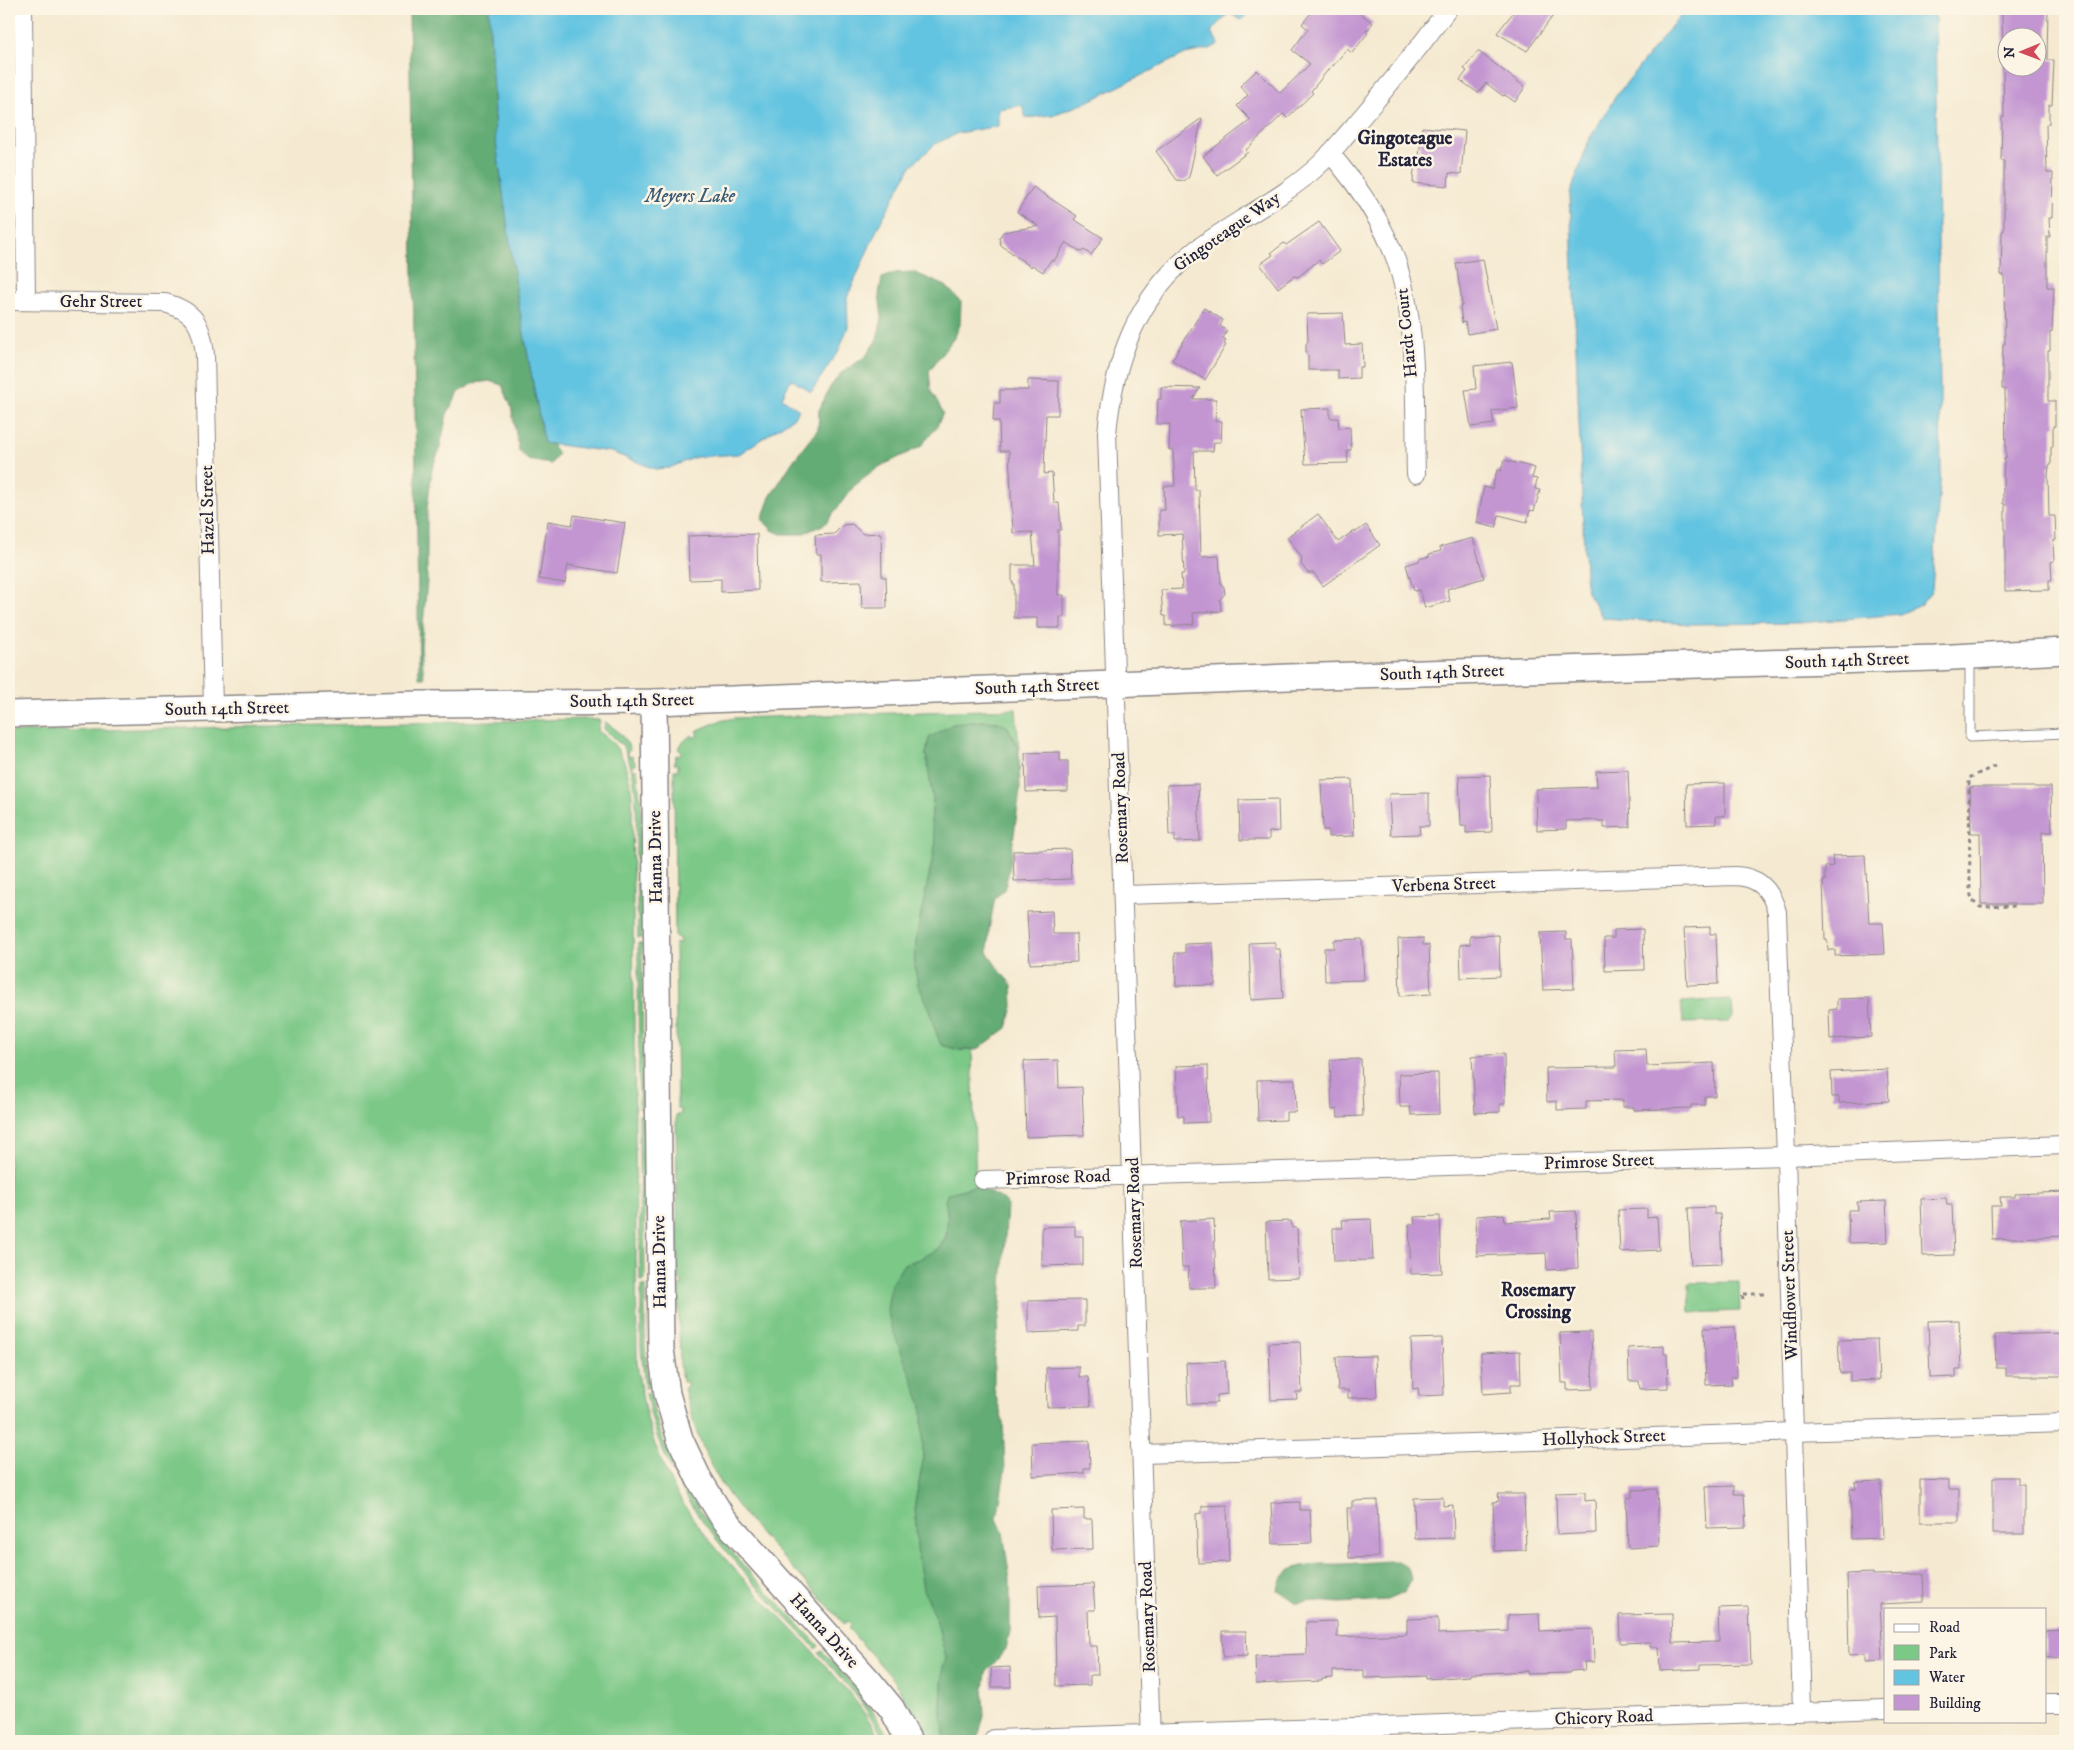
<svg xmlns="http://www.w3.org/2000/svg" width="2074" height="1750" viewBox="0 0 2074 1750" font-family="'IM FELL DW Pica',serif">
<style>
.green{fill:#7bc887;stroke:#4e7561}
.forest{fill:#64ac74;stroke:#436758}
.water{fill:#63c4e1;stroke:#42738e}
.building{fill:#c396d2;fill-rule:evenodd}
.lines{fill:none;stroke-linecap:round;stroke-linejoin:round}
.lane-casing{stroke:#8c8686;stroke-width:11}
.street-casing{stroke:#8c8686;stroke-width:20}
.secondary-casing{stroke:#8c8686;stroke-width:28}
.path{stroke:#8c8686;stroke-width:3;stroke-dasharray:4 4;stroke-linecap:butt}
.lane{stroke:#fff;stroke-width:9}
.street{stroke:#fff;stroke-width:18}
.secondary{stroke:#fff;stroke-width:25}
.labels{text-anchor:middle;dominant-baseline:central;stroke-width:5;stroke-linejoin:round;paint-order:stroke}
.street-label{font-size:18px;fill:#22223b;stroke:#fcf5e5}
.neighbourhood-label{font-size:19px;font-weight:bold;fill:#22223b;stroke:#fcf5e5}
.water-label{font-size:19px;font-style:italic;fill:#395b75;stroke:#fcf5e5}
</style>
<rect width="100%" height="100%" fill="#fcf5e5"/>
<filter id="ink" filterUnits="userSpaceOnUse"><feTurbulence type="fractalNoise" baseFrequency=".02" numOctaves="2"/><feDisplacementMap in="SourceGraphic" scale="10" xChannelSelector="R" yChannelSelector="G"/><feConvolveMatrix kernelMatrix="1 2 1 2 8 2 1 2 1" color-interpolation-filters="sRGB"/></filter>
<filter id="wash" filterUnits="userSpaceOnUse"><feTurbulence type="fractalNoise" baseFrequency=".0096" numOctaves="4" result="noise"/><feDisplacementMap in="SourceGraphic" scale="20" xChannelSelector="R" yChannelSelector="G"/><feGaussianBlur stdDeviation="1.12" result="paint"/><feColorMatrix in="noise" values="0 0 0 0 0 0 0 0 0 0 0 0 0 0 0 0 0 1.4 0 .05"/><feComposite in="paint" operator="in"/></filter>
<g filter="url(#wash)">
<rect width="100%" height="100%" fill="#f5ead1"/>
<g class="green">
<path d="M1016,709L1019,750L1013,735L998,722L984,721L953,724L929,738L926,754L933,800L931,823L936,842L917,934L914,963L918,984L930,1009L934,1027L959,1050H972L976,1186L948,1194C945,1202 947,1205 947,1213C951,1248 933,1255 904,1264L901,1349L922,1405L923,1462L915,1503L916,1524L923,1589L937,1622L946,1658L943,1668L941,1706L945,1741H928L919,1722L923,1720L920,1715L916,1717L894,1680L848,1628L851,1625L847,1621L844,1624C808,1581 765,1544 732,1499C707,1466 693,1427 684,1388L687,1387V1382H682L680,1364L678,1286H682V1281L678,1280L676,1115H680L681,1110L677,1109L675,943H680L679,938L675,937L674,770H678V764H674L676,755L679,756L682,752L678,749L682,743L691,735L693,738L698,735L696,731L719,721L735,718Z"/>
<path d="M584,719L600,720L598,731C623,747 628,768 632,796L637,1361C642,1410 656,1460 682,1502C715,1554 765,1600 807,1645C834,1675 863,1705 881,1741H9V732Z"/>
<path d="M605,722C617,729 626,738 630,750L627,752L629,757L632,756L636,765L632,766L633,770H637L641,804L642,938H638C637,909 637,881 636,852C636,815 640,776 621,743H619L604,729Z"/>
<polygon points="638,943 642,944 643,1109 639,1109"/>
<polygon points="1729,999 1732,1002 1733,1017 1728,1022 1683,1023 1681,1002"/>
<polygon points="639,1115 643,1115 645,1280 640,1281"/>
<polygon points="1739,1282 1740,1311 1690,1313 1689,1283"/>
<polygon points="641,1286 645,1286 645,1347 649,1387 645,1388 641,1348"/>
<path d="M646,1393H650C671,1501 747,1569 819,1646L816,1649C745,1573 665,1501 646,1393Z"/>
<polygon points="822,1651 863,1696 886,1732 882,1734 856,1695 819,1653"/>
</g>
<g class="forest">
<polygon points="409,9 489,9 495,134 518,301 544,443 552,444 558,454 551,464 528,460 519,451 511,406 502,385 490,381 475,383 460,391 447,414 440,448 432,469 427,509 427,581 421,646 424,678 419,678"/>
<polygon points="913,272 946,286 961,302 960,325 954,338 929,371 931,391 943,413 936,428 920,447 879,467 854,486 825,524 802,534 781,534 772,530 762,519 770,497 793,461 818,429 819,410 830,387 841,373 866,356 877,339 882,318 879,294 882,278 895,273"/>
<polygon points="984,721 998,722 1008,727 1019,750 1020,791 1009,871 1004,890 995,898 989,929 988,954 1000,971 1012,985 1013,1007 1007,1028 977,1050 959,1050 941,1045 934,1027 930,1009 918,984 914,963 917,934 936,842 931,823 933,800 926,754 929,738 953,724"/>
<path d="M976,1186C987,1193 999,1194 1007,1204L1001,1304L994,1355V1389L1003,1422L1005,1470L997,1519L1003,1532L1010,1580V1631L1006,1649L986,1673L983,1696L984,1716L977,1741H945L941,1706L943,1668L946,1658L937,1622L923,1589L917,1550L915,1503L923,1462L922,1405L892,1328L887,1310L891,1284L904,1264L922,1258L938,1249L946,1239L948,1214L945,1201L948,1193Z"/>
<path d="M1397,1561L1408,1568L1411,1579L1405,1592L1387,1600L1340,1603L1315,1601L1297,1603L1278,1590C1282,1559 1321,1565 1343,1564C1361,1563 1379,1561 1397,1561Z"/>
</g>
<g class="water">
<polygon points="489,9 1253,9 1241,20 1229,13 1211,32 1219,44 1210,49 1185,54 1083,104 1052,115 1026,118 1022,105 998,109 998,126 958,133 935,144 911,166 878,227 847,298 848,327 839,350 811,392 791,379 782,398 799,410 793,418 739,454 696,457 669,468 655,469 611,452 544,443 518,301 495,134"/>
<polygon points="1685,9 1935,9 1941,468 1932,590 1920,605 1900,614 1800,623 1690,624 1603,618 1587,592 1585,574 1570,194 1590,138 1616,96"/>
</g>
<g id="blocks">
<g class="building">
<polygon points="1314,9 1355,9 1373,23 1366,31 1368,33 1352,53 1347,49 1333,66 1332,65 1311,91 1313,93 1287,118 1283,114 1246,150 1248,152 1217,175 1203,156 1251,120 1237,106 1248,95 1240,86 1257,70 1280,93 1310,64 1292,50 1308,29 1302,24"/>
<polygon points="1516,9 1558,9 1527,51 1497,33"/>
<path d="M2002,9H2048L2047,60H2054L2052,105H2049V124H2046L2047,173H2053L2052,218H2049L2050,237H2047V287H2054L2052,332H2050V351H2048V401H2055V426H2053V447H2051V465L2049,466L2048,476L2049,516H2055L2056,540H2053L2054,561L2051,562L2052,580H2049V590L2005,591V504H2003V488L2004,459H2006L2005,389H2002V373L2003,344H2005L2004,275H2001L2002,231H2004V161H2001L2002,117H2004ZM2006,38H2036V68H2006Z"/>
<polygon points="1478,51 1525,87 1515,102 1505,95 1503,96 1486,83 1478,93 1460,80 1467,71 1464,69"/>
<polygon points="1202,118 1189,177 1184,181 1177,180 1156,151"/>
<polygon points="1422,127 1465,131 1461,174 1449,173 1448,186 1413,183 1415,156 1419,157"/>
<polygon points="1033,187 1077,216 1074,219 1103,238 1091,255 1084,250 1081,252 1066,242 1054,261 1051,260 1043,272 1032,265 1031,267 1001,245 999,238 1003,232 1039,226 1017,212"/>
<polygon points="1319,222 1340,251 1322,264 1319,260 1298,277 1294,276 1278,288 1260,264 1273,255 1271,253 1284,243 1286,245"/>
<polygon points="1483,259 1496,329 1467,334 1465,322 1462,323 1460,306 1462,306 1461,295 1456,263"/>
<polygon points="1204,308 1223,320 1220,326 1227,331 1223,338 1226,340 1224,344 1226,345 1205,380 1172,360"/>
<polygon points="1343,313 1345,345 1362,344 1363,367 1359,367 1359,378 1338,379 1338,370 1308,370 1308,355 1306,353 1306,344 1308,341 1307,314"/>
<polygon points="1512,362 1518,408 1492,411 1494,424 1471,427 1465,390 1476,389 1474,366"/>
<polygon points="1028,380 1059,381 1058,415 1046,415 1044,474 1052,473 1054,503 1059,503 1061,530 1058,530 1058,595 1064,595 1064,617 1060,617 1060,628 1037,628 1037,618 1014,618 1014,583 1012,583 1012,565 1035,565 1032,532 1013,533 1009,451 1000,451 999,421 993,421 994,403 1000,403 1000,390 1028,390"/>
<polygon points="1161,387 1200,388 1193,399 1216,399 1215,421 1222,421 1221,442 1214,442 1213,451 1194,451 1195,490 1199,490 1201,557 1219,556 1221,584 1224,587 1225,594 1220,599 1221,611 1193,613 1194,624 1166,626 1166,616 1163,616 1161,590 1182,589 1181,574 1184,574 1182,534 1159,535 1159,510 1165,510 1164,486 1175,486 1173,450 1169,450 1170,424 1157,424 1158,399 1161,399"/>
<polygon points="1330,408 1330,418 1338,418 1339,428 1350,427 1351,450 1347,450 1348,463 1305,464 1301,409"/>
<polygon points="1504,460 1535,468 1532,478 1537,479 1535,489 1540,490 1534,511 1530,510 1527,522 1499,515 1496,528 1477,523 1484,487 1492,489 1497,470 1501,471"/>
<polygon points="1318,514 1338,542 1355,530 1356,532 1366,525 1380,545 1323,586 1314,573 1308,573 1301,564 1302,558 1287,537"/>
<polygon points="574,515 625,523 617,573 568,565 565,583 539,579 548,521 572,525"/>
<polygon points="852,524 863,534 881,533 882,577 886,577 887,608 862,608 861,581 821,582 821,554 816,554 815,535 834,534 843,525"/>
<polygon points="757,534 758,590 721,592 721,579 689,580 688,536"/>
<polygon points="1473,538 1484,578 1447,589 1450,601 1425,608 1420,590 1414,591 1406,565 1419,561 1419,559 1430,556 1429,554 1441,551 1440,547"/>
<polygon points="1060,752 1060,761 1068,761 1068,791 1026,792 1025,753"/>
<polygon points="1628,770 1630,827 1604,828 1604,821 1598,821 1598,820 1566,821 1566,829 1537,830 1536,789 1597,787 1596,771"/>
<polygon points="1490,775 1492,832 1466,833 1466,826 1461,826 1459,776"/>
<polygon points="1352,779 1354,836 1328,837 1328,830 1323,830 1321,780"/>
<polygon points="1725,783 1725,816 1716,816 1716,824 1687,825 1686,784"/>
<polygon points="1198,784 1200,841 1175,842 1175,835 1169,835 1167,785"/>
<polygon points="1970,787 2051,787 2052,832 2042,832 2043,904 1981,904 1980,833 1971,833"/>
<polygon points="1429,793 1429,826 1419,826 1420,834 1391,835 1389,794"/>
<polygon points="1278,799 1279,831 1269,832 1269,840 1240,840 1239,800"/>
<polygon points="1070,849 1071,879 1014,881 1013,851"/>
<polygon points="1865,855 1869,923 1883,923 1885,954 1835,956 1835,950 1828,950 1827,939 1825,939 1823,881 1825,881 1825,867 1833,866 1832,856"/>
<polygon points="1052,911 1053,934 1076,934 1077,962 1030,964 1027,912"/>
<polygon points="1710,927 1710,934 1716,934 1718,984 1687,985 1684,928"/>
<polygon points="1643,929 1644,970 1605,971 1604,938 1614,938 1614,930"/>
<polygon points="1566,932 1566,939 1572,939 1574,989 1543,990 1540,933"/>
<polygon points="1499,935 1500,976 1461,978 1460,945 1470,944 1470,936"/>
<polygon points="1423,938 1423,945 1429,945 1431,994 1400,996 1398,939"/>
<polygon points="1362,939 1364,980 1325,981 1324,948 1334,948 1334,940"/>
<polygon points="1275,942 1275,949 1280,949 1283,998 1251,1000 1249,943"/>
<polygon points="1213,943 1215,985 1176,986 1175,953 1185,953 1185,944"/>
<polygon points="1869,998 1871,1037 1830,1039 1829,1010 1837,1009 1837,999"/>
<polygon points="1646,1049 1647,1066 1714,1063 1715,1096 1705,1096 1705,1105 1691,1105 1691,1108 1634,1110 1634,1107 1623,1107 1623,1100 1586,1101 1586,1109 1557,1110 1557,1101 1547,1102 1546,1068 1616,1067 1615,1050"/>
<polygon points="1504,1054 1505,1104 1500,1104 1500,1112 1475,1113 1472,1056"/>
<polygon points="1361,1059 1363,1116 1338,1117 1337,1109 1332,1110 1330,1060"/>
<polygon points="1058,1060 1059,1088 1082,1087 1084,1135 1026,1137 1024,1061"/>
<polygon points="1208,1065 1209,1122 1184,1123 1184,1116 1178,1116 1176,1066"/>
<polygon points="1887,1069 1889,1101 1839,1103 1839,1097 1832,1097 1831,1072"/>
<polygon points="1438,1073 1439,1114 1411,1115 1410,1107 1400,1107 1399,1074"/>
<polygon points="1295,1079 1296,1112 1286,1112 1286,1120 1258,1121 1257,1080"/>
<polygon points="2065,1192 2065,1236 1992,1239 1991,1206 2001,1206 2000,1197 2015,1197 2015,1194"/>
<polygon points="1946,1198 1947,1205 1952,1205 1954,1255 1923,1256 1921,1199"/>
<polygon points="1886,1201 1888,1242 1849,1243 1848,1210 1858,1210 1857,1202"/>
<polygon points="1714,1207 1714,1214 1720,1214 1722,1264 1691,1265 1688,1208"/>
<polygon points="1647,1209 1647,1218 1657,1217 1659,1250 1620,1252 1618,1210"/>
<polygon points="1576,1211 1578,1268 1547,1270 1546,1253 1477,1256 1476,1216 1504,1214 1505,1222 1551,1219 1550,1212"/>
<polygon points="1440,1216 1442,1273 1411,1274 1409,1224 1415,1224 1414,1217"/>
<polygon points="1214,1219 1216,1288 1189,1288 1188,1267 1182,1267 1180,1221"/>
<polygon points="1371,1219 1373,1260 1334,1261 1333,1228 1343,1228 1342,1220"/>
<polygon points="1291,1221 1292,1228 1297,1228 1299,1278 1268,1279 1266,1222"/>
<polygon points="1075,1226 1075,1236 1083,1236 1083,1265 1042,1266 1042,1227"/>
<polygon points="1085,1300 1085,1326 1078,1326 1078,1331 1028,1333 1028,1301"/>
<polygon points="1959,1320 1961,1370 1956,1370 1956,1377 1930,1378 1928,1321"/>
<polygon points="1735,1327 1737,1377 1731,1377 1732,1384 1706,1385 1704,1328"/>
<polygon points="1591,1332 1593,1389 1567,1390 1567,1383 1562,1383 1560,1333"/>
<polygon points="2065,1333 2065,1376 2006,1376 2006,1368 1996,1368 1995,1335"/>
<polygon points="1442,1338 1444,1395 1419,1396 1418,1388 1413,1389 1411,1339"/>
<polygon points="1877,1339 1879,1380 1850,1381 1850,1373 1840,1373 1838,1340"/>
<polygon points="1300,1342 1302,1392 1296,1392 1297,1399 1271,1400 1269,1343"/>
<polygon points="1664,1346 1664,1354 1667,1354 1668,1388 1640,1389 1639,1381 1629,1381 1628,1348"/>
<polygon points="1520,1351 1521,1384 1511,1384 1511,1392 1483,1394 1481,1353"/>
<polygon points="1375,1356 1377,1397 1348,1398 1348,1390 1338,1390 1336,1357"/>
<polygon points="1225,1361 1227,1394 1217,1395 1217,1403 1188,1404 1186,1363"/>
<polygon points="1079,1367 1079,1377 1088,1377 1091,1406 1047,1407 1046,1368"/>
<polygon points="1089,1441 1090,1468 1084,1468 1084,1473 1033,1476 1032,1443"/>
<polygon points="1993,1477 2018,1477 2018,1484 2024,1484 2024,1534 1993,1534"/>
<polygon points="1920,1480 1949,1481 1949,1489 1959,1489 1959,1522 1920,1522"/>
<polygon points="1881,1481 1883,1538 1852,1539 1850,1489 1856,1489 1855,1482"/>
<polygon points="1734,1486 1734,1494 1744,1494 1746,1527 1707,1528 1705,1487"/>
<polygon points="1657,1489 1659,1546 1628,1548 1626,1498 1632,1497 1632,1490"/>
<polygon points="1585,1492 1585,1501 1595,1500 1596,1533 1557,1535 1556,1493"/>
<polygon points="1498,1494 1524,1494 1526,1550 1495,1551 1493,1502 1499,1501"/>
<polygon points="1443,1497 1443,1506 1453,1505 1454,1538 1415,1539 1414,1498"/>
<polygon points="1377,1500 1379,1557 1349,1558 1347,1508 1352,1508 1352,1501"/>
<polygon points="1300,1502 1300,1510 1310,1510 1312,1543 1273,1544 1271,1503"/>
<polygon points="1227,1505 1229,1562 1198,1563 1196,1514 1202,1513 1202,1506"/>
<polygon points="1084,1509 1084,1519 1092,1519 1093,1549 1052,1550 1051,1510"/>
<polygon points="1873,1573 1873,1575 1923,1574 1924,1602 1880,1604 1883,1661 1865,1662 1865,1654 1849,1655 1847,1574"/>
<polygon points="1093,1584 1095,1610 1088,1610 1089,1646 1097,1646 1098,1675 1090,1675 1090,1685 1056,1686 1055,1617 1039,1618 1038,1586"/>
<polygon points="1749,1607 1751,1664 1700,1665 1700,1669 1660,1671 1659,1647 1650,1647 1650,1642 1620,1643 1619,1615 1672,1614 1673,1643 1719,1642 1718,1608"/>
<polygon points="1539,1614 1540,1631 1593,1629 1594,1662 1584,1662 1585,1670 1570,1671 1570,1673 1527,1674 1527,1671 1470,1674 1470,1676 1426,1679 1426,1676 1364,1678 1364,1670 1333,1671 1333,1678 1322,1679 1322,1681 1256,1684 1255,1656 1307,1654 1306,1622 1337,1621 1337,1637 1407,1634 1407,1619 1438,1618 1438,1634 1508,1631 1508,1615"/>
<polygon points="2065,1630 2065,1657 2045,1658 2045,1631"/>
<polygon points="1222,1631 1246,1631 1247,1656 1223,1657"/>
<polygon points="1010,1667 1011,1687 992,1687 991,1668"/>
</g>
</g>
</g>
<g filter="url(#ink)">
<use href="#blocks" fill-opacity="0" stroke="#8c8686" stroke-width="1"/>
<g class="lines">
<g class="lane-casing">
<polyline id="lane" points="1970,657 1970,737 2065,733"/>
</g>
<g class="street-casing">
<g id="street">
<polyline points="23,9 26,301"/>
<path d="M1330,153C1359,187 1384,223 1398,266C1419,332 1414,405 1416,474"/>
<path d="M9,301L165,303C195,311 202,325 205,355L213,709"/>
<path d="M1124,895L1736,876C1759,877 1771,890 1777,912L1786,1156L1802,1711"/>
<polyline points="983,1180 1786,1156 2065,1145"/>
<polyline points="1143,1454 2065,1423"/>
<polyline points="2045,1704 2065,1704"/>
<polyline points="994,1739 1885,1709"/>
<path d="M1151,1741L1107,433C1114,360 1137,295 1197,249C1236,220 1282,199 1318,166C1331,154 1342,139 1354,126C1387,88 1418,49 1448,9"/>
</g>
</g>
<g class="secondary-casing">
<g id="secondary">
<polyline points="654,702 661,1349 667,1394 680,1439 699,1479 723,1518 869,1681 892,1709 909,1741"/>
<polyline points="9,714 421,704 654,702 1288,677 1935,658 2065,651"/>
</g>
</g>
<g class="path">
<path d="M1995,766L1969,778L1970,890C1971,898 1973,903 1980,907L2018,906"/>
<polyline points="1743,1300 1742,1294 1765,1294"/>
</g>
<use href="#lane" class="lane"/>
<use href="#street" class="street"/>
<use href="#secondary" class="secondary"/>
</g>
</g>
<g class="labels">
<g class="street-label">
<text transform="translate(1227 232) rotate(-35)">Gingoteague Way</text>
<text x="101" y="302">Gehr Street</text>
<text transform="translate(1407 333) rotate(-96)">Hardt Court</text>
<text transform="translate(208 510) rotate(-91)">Hazel Street</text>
<text transform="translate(1847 661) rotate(-2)">South 14th Street</text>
<text transform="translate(1442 673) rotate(-2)">South 14th Street</text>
<text transform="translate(1037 687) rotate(-2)">South 14th Street</text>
<text transform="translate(632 701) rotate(-1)">South 14th Street</text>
<text transform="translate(227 709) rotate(-1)">South 14th Street</text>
<text transform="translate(1121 808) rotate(-92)">Rosemary Road</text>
<text transform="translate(656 857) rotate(-91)">Hanna Drive</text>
<text transform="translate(1444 885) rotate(-2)">Verbena Street</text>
<text transform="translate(1599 1162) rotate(-2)">Primrose Street</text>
<text transform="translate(1058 1178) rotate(-2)">Primrose Road</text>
<text transform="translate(1135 1213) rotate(-92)">Rosemary Road</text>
<text transform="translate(660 1262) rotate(-91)">Hanna Drive</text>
<text transform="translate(1790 1295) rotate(-92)">Windflower Street</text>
<text transform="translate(1604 1438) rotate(-2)">Hollyhock Street</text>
<text transform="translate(1148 1617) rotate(-92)">Rosemary Road</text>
<text transform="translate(824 1631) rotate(48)">Hanna Drive</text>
<text transform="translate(1604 1718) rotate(-2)">Chicory Road</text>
</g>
<g class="neighbourhood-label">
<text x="1405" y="138">Gingoteague<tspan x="1405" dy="22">Estates</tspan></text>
<text x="1538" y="1290">Rosemary<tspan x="1538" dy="22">Crossing</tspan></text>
</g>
<g class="water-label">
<text x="690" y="196">Meyers Lake</text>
</g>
</g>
<rect width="2074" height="1750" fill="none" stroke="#fcf5e5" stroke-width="30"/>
<rect x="1884" y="1608" width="162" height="115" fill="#fcf5e5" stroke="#a5a1a1"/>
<rect x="1894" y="1624" width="25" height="8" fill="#ffffff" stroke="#a5a1a1"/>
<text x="1929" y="1632" font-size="15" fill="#22223b">Road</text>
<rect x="1894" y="1645" width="25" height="15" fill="#7bc887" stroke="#a5a1a1"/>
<text x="1929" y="1658" font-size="15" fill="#22223b">Park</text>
<rect x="1894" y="1670" width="25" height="15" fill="#63c4e1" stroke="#a5a1a1"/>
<text x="1929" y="1682" font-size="15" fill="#22223b">Water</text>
<rect x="1894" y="1695" width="25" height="15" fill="#c396d2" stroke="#a5a1a1"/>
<text x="1929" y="1708" font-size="15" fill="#22223b">Building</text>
<g transform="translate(2022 52) rotate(269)"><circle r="24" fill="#fcf5e5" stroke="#a5a1a1"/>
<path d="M0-4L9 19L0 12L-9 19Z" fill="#d1495b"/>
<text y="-8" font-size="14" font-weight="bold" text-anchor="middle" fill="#22223b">N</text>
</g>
</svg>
